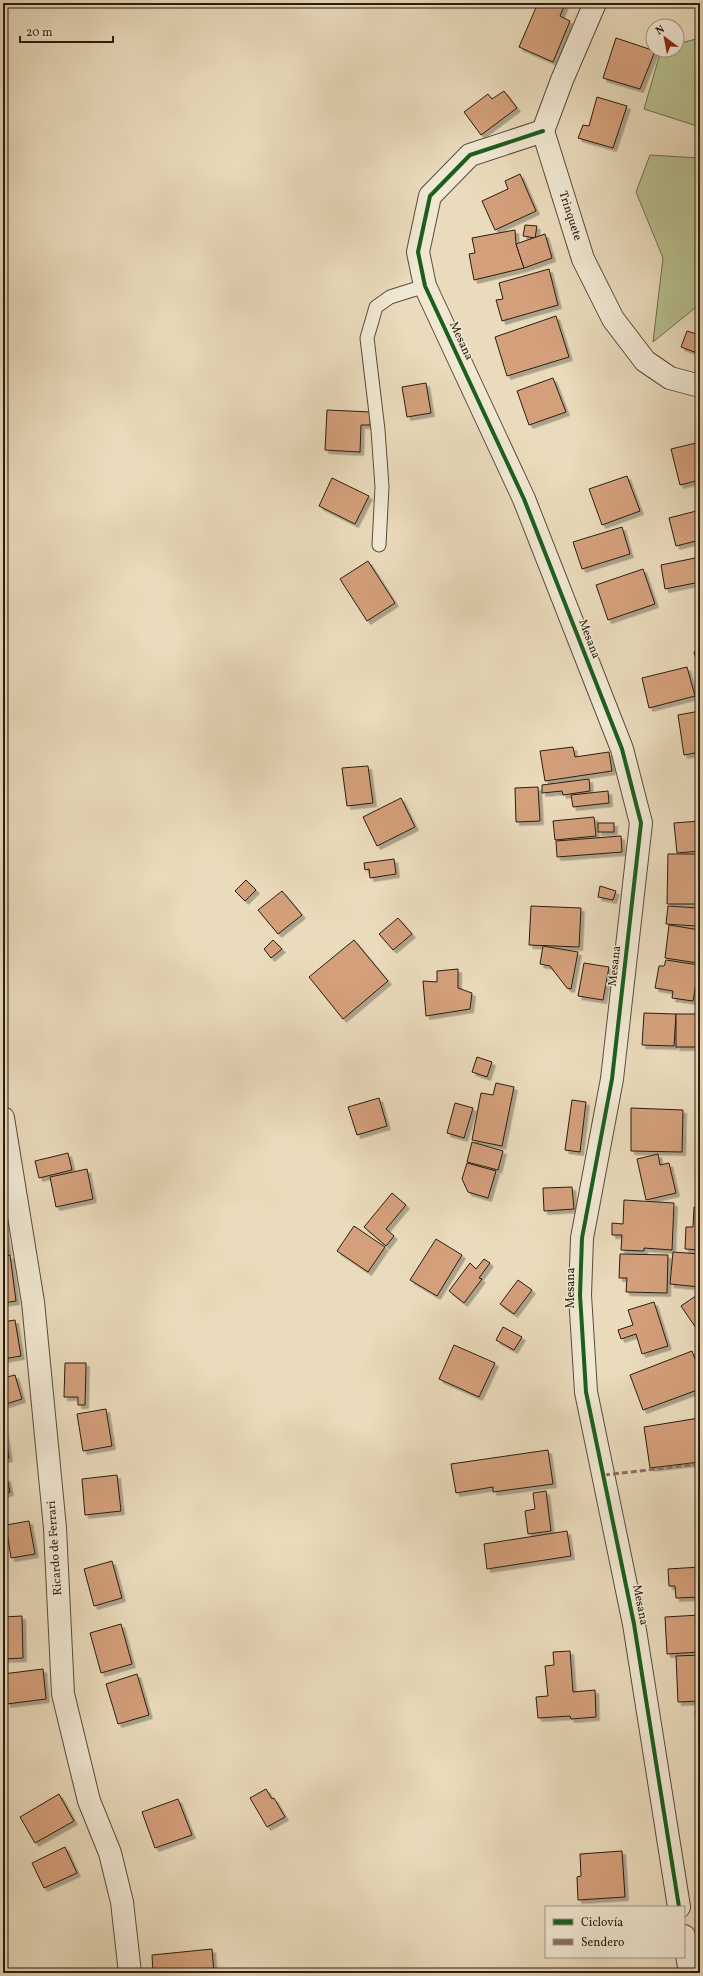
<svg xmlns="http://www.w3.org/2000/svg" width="703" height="1976" viewBox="0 0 703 1976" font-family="Vollkorn,serif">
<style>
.green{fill:#b8c08f;stroke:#706e50}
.building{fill:#d4a07c;stroke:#291d10;filter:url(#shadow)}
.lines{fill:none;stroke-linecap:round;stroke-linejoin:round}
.service-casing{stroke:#594c3b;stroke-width:15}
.minor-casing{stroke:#594c3b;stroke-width:24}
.tertiary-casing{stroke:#594c3b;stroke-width:24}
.service{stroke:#f1e8d3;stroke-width:13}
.minor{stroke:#f1e8d3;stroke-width:22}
.tertiary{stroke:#f1e8d3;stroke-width:22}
.quiet{stroke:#8d6e63;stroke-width:3;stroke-dasharray:6 3;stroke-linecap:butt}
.cycleway-casing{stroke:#f1e8d3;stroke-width:6}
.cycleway{stroke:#1b5e20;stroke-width:4}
.labels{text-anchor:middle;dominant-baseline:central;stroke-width:3;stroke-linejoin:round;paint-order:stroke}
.street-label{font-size:12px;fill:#291d10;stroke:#f1e8d3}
</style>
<defs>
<filter id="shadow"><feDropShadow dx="3.5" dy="3.5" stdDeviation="0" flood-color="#0004"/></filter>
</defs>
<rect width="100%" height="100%" fill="#eadbbc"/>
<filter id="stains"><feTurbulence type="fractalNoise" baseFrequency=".005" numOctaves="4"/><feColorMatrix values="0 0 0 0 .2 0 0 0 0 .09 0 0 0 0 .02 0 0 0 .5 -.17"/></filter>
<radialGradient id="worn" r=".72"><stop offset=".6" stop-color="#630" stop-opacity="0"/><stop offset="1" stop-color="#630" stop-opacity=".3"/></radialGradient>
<g class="green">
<polygon points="700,38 700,127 644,109 661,50 677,50 677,44"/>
<polygon points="650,155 700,158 700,304 653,342 663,258 636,192"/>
</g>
<g class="building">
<polygon points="538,3 565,4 560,16 570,21 553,62 519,47"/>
<polygon points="616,38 655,51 640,89 603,78"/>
<polygon points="504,91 517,108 481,135 464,112 488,94 492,99"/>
<polygon points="597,97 627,106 613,148 578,138 583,125 589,126"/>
<polygon points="520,174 536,211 495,230 482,201 508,189 505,181"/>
<polygon points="525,225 537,226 535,238 523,236"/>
<polygon points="515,230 516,244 524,268 474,280 469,254 475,253 472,238"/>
<polygon points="545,234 552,258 524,268 516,244"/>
<polygon points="549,269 558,305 502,321 496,300 503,299 499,283"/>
<polygon points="556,316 569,357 507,376 495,337"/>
<polygon points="687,331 700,335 700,354 681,347"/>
<polygon points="553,378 566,412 529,425 517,391"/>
<polygon points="426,383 431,413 407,417 402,387"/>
<polygon points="327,410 371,412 370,425 361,425 360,452 325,450"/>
<polygon points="700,442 700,480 680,485 671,449"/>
<polygon points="627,476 640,511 602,525 589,489"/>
<polygon points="332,478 369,496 355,524 319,506"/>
<polygon points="700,510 700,540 676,546 669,518"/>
<polygon points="622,527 630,554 582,569 573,542"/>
<polygon points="700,557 700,582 665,589 661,565"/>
<polygon points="368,561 395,603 367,621 340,579"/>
<polygon points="643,569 655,604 608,620 596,585"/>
<polygon points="700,650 700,676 694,652"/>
<polygon points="687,667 695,696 649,708 642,678"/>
<polygon points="700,711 700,752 684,755 678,715"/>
<polygon points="573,747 575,757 609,752 612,771 545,781 540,751"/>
<polygon points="368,766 373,803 347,806 342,768"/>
<polygon points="589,779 590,791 563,795 562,791 542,793 542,785"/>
<polygon points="538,787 540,821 516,822 515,788"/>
<polygon points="608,791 609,803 573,807 571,795"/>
<polygon points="401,798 415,827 377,846 363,817"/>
<polygon points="594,817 596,836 555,840 553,821"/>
<polygon points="700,821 700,851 677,853 674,823"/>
<rect x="598" y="823" width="16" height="9"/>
<polygon points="621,836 622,852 557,857 556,841"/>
<polygon points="668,854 700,854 700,904 667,904"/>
<polygon points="394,859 396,874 370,878 369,869 365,870 364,863"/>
<polygon points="246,880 256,890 245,901 235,891"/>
<polygon points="600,886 616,891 613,900 598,897"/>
<polygon points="282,891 302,915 278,934 258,910"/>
<polygon points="531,906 581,908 579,947 529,945"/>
<polygon points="668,906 697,908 696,926 666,924"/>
<polygon points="398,918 412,934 393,950 379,934"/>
<polygon points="669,925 700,930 698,963 665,958"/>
<polygon points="273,940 282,949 271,958 264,949"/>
<polygon points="354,940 388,981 343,1019 309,977"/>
<polygon points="543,946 578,952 571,989 567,988 550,966 540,964"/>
<polygon points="666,960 699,965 693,1001 672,998 673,991 655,988 659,966 664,966"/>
<polygon points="584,963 609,967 603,1000 578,996"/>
<polygon points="458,969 458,988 472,993 470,1009 426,1016 423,981 437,982 437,971"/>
<polygon points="644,1013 676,1014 674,1046 642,1045"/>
<rect x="676" y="1014" width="22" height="33"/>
<polygon points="477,1057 492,1062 487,1077 472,1072"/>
<polygon points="496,1083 514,1087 502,1146 472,1140 481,1093 493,1095"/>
<polygon points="379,1098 387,1126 357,1135 348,1107"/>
<polygon points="572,1100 586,1102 580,1152 565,1150"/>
<polygon points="455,1103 473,1108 464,1138 447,1133"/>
<polygon points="631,1108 683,1110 682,1152 631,1151"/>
<polygon points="472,1142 503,1151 498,1170 467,1162"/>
<polygon points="68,1153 72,1170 39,1178 35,1161"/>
<polygon points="658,1154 660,1165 669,1163 676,1193 646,1200 637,1159"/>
<polygon points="467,1163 496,1171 488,1198 468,1192 462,1179"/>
<polygon points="87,1169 93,1199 56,1207 50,1177"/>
<polygon points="572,1187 574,1209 544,1211 543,1188"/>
<polygon points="392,1193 406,1205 386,1229 394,1236 386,1246 364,1227"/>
<polygon points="624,1200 674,1203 672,1250 644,1248 644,1251 621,1250 622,1235 612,1235 612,1223 623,1224"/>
<polygon points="3,1205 6,1222 3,1222 8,1252 3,1253"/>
<polygon points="694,1207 700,1208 700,1250 685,1249 686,1227 693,1227"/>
<polygon points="354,1226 385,1247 368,1272 337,1251"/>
<polygon points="436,1239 462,1255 437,1296 410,1280"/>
<polygon points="673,1252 700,1254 700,1287 670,1284"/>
<polygon points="620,1254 668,1255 667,1293 626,1292 627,1278 619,1278"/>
<polygon points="10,1255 16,1301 3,1303 3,1256"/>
<polygon points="484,1259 490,1263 479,1278 482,1279 464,1303 449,1291 470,1263 476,1269"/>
<polygon points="518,1280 532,1290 514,1314 500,1304"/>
<polygon points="700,1293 700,1329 698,1331 681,1306"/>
<polygon points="654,1302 668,1346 642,1354 636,1334 621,1339 618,1330 633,1325 628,1310"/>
<polygon points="15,1320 21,1356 3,1359 3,1322"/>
<polygon points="503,1327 522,1337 514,1350 496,1340"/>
<polygon points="454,1345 495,1363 479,1397 439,1379"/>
<polygon points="692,1351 700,1372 700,1389 643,1410 630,1375"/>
<polygon points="65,1363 86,1363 85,1405 78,1405 78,1397 64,1397"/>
<polygon points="15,1375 22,1399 3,1405 3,1378"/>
<polygon points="106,1409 112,1446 83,1451 77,1414"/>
<polygon points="699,1418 700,1462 650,1468 644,1427"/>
<polygon points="3,1421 9,1458 3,1459"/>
<polygon points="548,1450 553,1484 493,1492 493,1487 456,1493 451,1464"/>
<polygon points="117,1475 121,1511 85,1515 82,1479"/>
<polygon points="3,1478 7,1478 10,1492 3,1494"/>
<polygon points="546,1491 551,1531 528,1534 525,1511 535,1509 533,1493"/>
<polygon points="29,1521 35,1554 11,1558 6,1525"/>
<polygon points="567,1531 571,1556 487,1569 484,1544"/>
<polygon points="112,1561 122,1598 94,1606 84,1569"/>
<polygon points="700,1567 700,1597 676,1598 675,1586 669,1586 668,1569"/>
<polygon points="700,1615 700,1652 667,1654 665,1617"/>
<polygon points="22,1616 23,1658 3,1659 3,1617"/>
<polygon points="121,1624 132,1664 101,1673 90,1633"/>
<polygon points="570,1651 573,1692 595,1690 596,1717 571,1719 570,1716 538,1718 536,1697 548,1696 545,1666 554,1665 553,1652"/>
<polygon points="700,1655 700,1701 678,1702 676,1656"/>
<polygon points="43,1669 46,1699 7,1704 3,1674"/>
<polygon points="137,1674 149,1715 118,1724 106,1684"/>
<polygon points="695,1711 700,1711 700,1751 698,1751"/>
<polygon points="266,1789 272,1799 274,1798 285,1817 267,1827 250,1798"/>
<polygon points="59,1794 74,1821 35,1843 20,1817"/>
<polygon points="178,1799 192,1835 155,1848 142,1812"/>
<polygon points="65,1847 77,1873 44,1888 32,1863"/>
<polygon points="622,1851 625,1897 578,1900 577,1877 581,1876 580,1854"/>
<polygon points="212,1949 214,1973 153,1973 152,1955"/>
</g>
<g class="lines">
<g class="service-casing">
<polyline id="service" points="379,545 382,487 378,430 367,338 376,307 390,297 425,286"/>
</g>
<g class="minor-casing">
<g id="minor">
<polyline points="543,131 470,155 430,196 418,252 425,286 524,499 622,749 641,823 612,1079 582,1238 580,1295 586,1392 634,1624 679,1907"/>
<polyline points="3,1118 33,1302 55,1528 63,1694 89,1801 110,1853 122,1902 130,1973"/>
<polyline points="684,1936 690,1973"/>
</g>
</g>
<g class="tertiary-casing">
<polyline id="tertiary" points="595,3 562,80 543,131 583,259 613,319 645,361 670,378 700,386"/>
</g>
<use href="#service" class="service"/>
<use href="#minor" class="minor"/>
<use href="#tertiary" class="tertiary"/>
<polyline class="quiet" points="604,1475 700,1464"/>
<g class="cycleway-casing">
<polyline id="cycleway" points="543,131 470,155 430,196 418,252 425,286 524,499 622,749 641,823 612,1079 582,1238 580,1295 586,1392 634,1624 679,1907"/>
</g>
<use href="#cycleway" class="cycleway"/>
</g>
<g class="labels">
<g class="street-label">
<text transform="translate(570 216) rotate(72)">Trinquete</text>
<text transform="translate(461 341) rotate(65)">Mesana</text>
<text transform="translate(589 639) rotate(69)">Mesana</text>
<text transform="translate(615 966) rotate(-84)">Mesana</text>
<text transform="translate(571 1288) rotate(-90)">Mesana</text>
<text transform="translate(55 1548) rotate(-94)">Ricardo de Ferrari</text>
<text transform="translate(640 1605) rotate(79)">Mesana</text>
</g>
</g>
<rect width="703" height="1976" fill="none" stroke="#eadbbc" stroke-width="16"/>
<rect x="4" y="4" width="695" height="1968" fill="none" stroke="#291d10" stroke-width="2"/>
<rect x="8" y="8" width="687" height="1960" fill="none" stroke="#291d10"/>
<rect x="545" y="1906" width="140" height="52" fill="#f1e8d3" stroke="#a19785"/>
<rect x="553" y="1919" width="20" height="6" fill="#1b5e20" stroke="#a19785"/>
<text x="581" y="1926" font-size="12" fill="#291d10">Ciclovía</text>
<rect x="553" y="1939" width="20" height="6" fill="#8d6e63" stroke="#a19785"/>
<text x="581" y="1946" font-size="12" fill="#291d10">Sendero</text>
<g transform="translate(665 38) rotate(328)"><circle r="19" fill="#f1e8d3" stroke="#a19785"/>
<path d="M0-3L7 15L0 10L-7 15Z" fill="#8f2418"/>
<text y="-6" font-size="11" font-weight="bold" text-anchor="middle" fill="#291d10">N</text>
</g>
<path d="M20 36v6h93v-6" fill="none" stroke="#291d10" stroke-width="2"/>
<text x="26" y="36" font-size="12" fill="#291d10" stroke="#f1e8d3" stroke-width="3" paint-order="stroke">20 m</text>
<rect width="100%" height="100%" filter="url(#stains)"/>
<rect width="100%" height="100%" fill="url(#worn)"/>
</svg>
